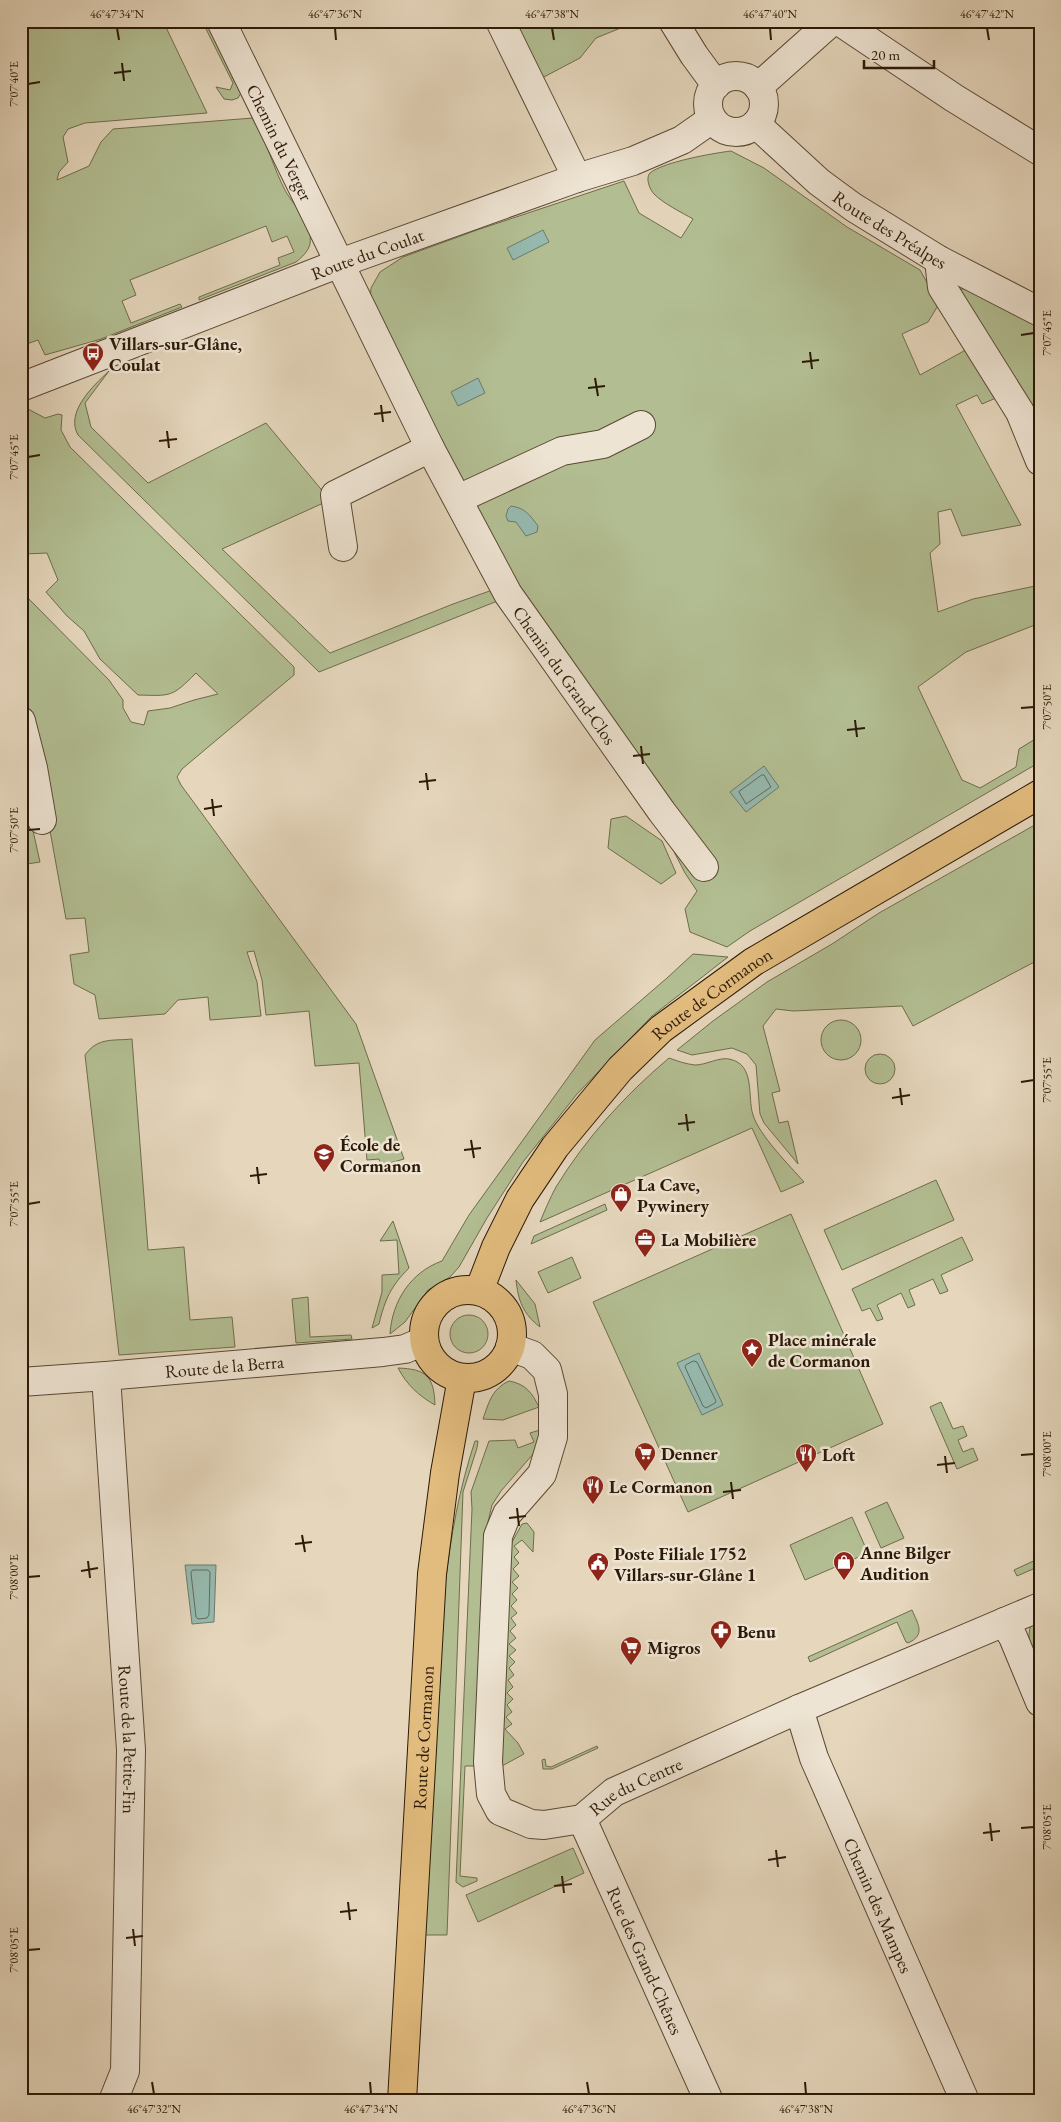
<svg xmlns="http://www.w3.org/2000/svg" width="1061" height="2122" viewBox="0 0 1061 2122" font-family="'EB Garamond',serif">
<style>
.green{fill:#b2be92;stroke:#6f6c4c}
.water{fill:#96b9af;stroke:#6c796c}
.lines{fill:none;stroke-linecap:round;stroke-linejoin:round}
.shore{stroke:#616a5b;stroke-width:1}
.street-casing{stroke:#5a4934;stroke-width:30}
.primary-casing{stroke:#2c1a07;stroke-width:30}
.street{stroke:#eee4d3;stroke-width:28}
.primary{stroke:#e2bb7e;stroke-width:28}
.ticks{fill:none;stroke:#2c1a07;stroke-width:2}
.labels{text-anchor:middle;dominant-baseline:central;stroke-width:5;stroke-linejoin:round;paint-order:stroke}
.street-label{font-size:18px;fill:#2c1a07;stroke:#eee4d3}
.poi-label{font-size:18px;font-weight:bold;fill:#2c1a07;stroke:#eee4d3;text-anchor:start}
.neatline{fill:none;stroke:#2c1a07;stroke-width:2}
.ticks-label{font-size:12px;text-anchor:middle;fill:#2c1a07}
</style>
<rect width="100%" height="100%" fill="#e5d6bc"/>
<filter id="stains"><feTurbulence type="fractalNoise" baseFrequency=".004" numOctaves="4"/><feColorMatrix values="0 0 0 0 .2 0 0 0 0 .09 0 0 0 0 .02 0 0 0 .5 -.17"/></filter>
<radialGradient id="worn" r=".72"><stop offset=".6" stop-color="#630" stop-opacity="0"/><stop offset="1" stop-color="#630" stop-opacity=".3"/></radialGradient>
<g class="green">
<path d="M21,21H163L207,113L85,123L68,129L63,137L68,162L59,172L57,180L89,166L101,142L113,129L253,118C267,141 273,168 286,192C295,207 313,224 310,244C308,252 302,257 296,262L199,300V297L280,265L278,258L294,252L287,236L272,242L266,226L130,280L136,295L122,301L131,323L180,304L182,307L101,339L45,355L38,340L21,346Z"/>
<polygon points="202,21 206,21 241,93 238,98 232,100 224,99 216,87 230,90 233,83"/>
<polygon points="512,21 632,21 633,23 596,38 580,58 540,79"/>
<path d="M731,151L764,168L847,227L920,270L939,304L928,322L902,334L920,375L973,346L1003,395L982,404L977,395L956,405L1021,525L962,536L951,509L938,512L940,544L930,553L938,612L973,599L1040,585V623L966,652L918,687L962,780L980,788L1016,767L1019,749L1040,736V762L750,931L727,947L690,932L685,909L697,891L685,873L670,844L510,585L370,301L371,288L380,272L403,257L477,230L624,181L639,213L681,238L693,219C681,212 664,204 654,194C650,190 645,178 650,173C663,162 714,153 731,151Z"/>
<polygon points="954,289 967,289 1040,322 1040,447"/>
<path d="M109,371L85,403L91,427L148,483L266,423L330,500L222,549L330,653L453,604L498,588L505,598L319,672L78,435C65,412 93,386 109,371Z"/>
<path d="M21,409H28L45,418L58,414L62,415L61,430L70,447L294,667V675L182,769L177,777L181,785L356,1024L404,1159L390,1163L391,1167L383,1170L379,1159L367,1160L359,1063L315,1066L309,1011L266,1015L262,980L254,951L247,952L257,982L261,1016L210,1020L208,997L178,1000L165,1014L99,1019L95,995L74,984L70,955L89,952L85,918L66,919L39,770L21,702V593L24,594L109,680L123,700V708L131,722L144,725L148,711L170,708L194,700L218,694L196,673C172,697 172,696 138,695L100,659L84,631L67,616L46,592L58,580L47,553L26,554L21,557Z"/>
<polygon points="21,777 40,862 21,865"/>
<polygon points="626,816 662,841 676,873 661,884 608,848 611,819"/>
<polygon points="1040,822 1040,959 913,1026 902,1006 793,1011 776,1009 763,1026 780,1091 772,1093 779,1123 788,1121 798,1164 764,1123 760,1114 756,1065 747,1054 732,1048 692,1055 677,1050 713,1021 767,982 832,944 879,913"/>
<path d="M693,954L728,957L652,1016L577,1094L523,1162L487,1218L459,1267L450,1277L428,1290L405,1322L390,1334C392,1301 411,1272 442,1261L469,1215L595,1040L667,978Z"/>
<circle cx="841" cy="1040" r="20"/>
<path d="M132,1039L148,1250L184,1247L190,1320L232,1317L235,1347L119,1355L85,1055C98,1037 112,1041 132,1039Z"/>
<circle cx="880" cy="1069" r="15"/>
<path d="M669,1058C677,1061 686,1064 695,1065C706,1065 719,1057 729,1059C756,1064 747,1097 753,1115C759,1135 790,1166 804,1182L781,1192L752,1128L540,1222C545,1210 550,1198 556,1187C586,1138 625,1095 669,1058Z"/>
<polygon points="936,1180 954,1220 842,1270 824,1230"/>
<polygon points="605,1204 607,1210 531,1244 534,1236"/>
<polygon points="791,1214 883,1424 688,1512 593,1302"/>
<path d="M393,1221L409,1268C391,1286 385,1299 379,1324L372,1328L382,1292V1275L399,1274L397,1240L380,1241Z"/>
<polygon points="962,1237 973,1260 941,1275 948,1291 940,1294 933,1279 909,1290 915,1305 908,1308 901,1293 877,1305 883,1319 877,1321 870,1308 862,1311 852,1289"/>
<polygon points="572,1257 581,1278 548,1293 538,1272"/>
<path d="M516,1280L535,1304L540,1327C523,1314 518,1300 516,1280Z"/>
<polygon points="308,1297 310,1337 351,1335 352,1339 296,1343 292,1299"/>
<circle cx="469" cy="1334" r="19"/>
<path d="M398,1368C426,1369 434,1376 435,1405C419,1396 407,1385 398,1368Z"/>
<path d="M509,1381C526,1384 532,1393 539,1407L503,1420L483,1419C489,1402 492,1389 509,1381Z"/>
<polygon points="941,1402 953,1429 963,1426 967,1436 958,1440 963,1452 973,1448 978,1460 957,1469 930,1407"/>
<polygon points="540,1430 540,1442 534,1453 501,1491 492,1505 487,1526 477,1766 465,1766 460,1876 477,1878 477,1881 463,1887 456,1882 472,1509 471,1492 489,1441 515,1440 518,1448 534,1442 530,1433"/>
<path d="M475,1441H478L477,1448L463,1492L447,1935H425L445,1586C451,1535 459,1489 475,1441Z"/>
<polygon points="887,1502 904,1538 881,1548 865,1512"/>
<polygon points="852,1517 868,1553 805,1580 790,1545"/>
<polygon points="527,1523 534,1532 533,1552 522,1540 514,1546 519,1552 514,1557 519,1563 513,1569 519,1576 512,1582 518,1588 512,1594 517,1600 511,1606 517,1613 511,1618 516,1625 510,1631 516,1638 509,1644 516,1650 509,1656 515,1662 509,1668 514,1675 508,1680 513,1687 507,1693 513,1699 507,1705 512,1712 506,1717 512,1724 505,1729 518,1743 524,1754 502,1766 500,1751 511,1544 522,1524"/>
<polygon points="1040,1558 1040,1566 1017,1576 1014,1570"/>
<path d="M912,1610C918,1624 926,1635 908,1643L906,1642L897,1622L810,1662L808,1657Z"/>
<path d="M1040,1619V1663L1036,1664C1029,1649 1027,1639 1031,1623Z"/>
<polygon points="597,1746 598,1748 552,1769 543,1769 542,1760 545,1759 546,1766 551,1767"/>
<polygon points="573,1848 584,1873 478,1922 466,1895"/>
</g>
<g class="water">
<polygon points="543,230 549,242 513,260 507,248"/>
<polygon points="478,378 485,393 458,406 451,392"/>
<path d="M511,506C525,508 530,515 538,526L537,532L526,536L516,522L508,521L506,516L508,509Z"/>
<polygon points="764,766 779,787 746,812 730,792"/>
<polygon points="699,1353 723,1405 702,1415 677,1363"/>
<polygon points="185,1565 216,1565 214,1622 192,1624"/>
</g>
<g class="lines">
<g class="shore">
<polygon points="762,775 764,775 771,787 746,804 739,792"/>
<polygon points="694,1361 697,1362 716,1401 715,1403 706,1408 703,1406 685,1367 686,1365"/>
<polygon points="193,1570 208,1570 210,1572 209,1615 207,1618 198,1619 196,1617 191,1573"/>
</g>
<g class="street-casing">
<g id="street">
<path id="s1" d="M221,21L430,448L508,594L662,812L704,867"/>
<polyline points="500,21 577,178"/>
<polyline points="673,21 694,55 716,85"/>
<polyline points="839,21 954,98 1040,151"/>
<circle cx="736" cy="104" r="28"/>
<polyline points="758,87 832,21"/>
<path id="s2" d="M756,124L819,182L853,207L939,260L1040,312"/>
<polyline points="939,260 942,287 1020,412 1040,461"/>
<path id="s3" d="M21,387L340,263L577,178L633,161L682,140L712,119"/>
<polyline points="458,499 562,451 603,444 641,425"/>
<polyline points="343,547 335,495 430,448"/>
<polyline points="21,721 33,768 42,820"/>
<path id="s4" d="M510,1347L532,1355L547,1370L553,1394V1437L542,1474L507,1514L498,1536L488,1762L491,1794L500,1811L531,1824L544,1825L582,1819L614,1792L799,1709L1040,1607"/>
<path id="s5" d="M106,1376L131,1750L125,2071L113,2101"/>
<path id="s6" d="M21,1382L106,1376L383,1352L405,1349L424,1341"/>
<polyline points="1004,1622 1013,1637 1040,1702"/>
<path id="s7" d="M799,1709L814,1758L965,2101"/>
<path id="s8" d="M582,1819L709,2101"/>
</g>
</g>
<g class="primary-casing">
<g id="primary">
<circle cx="468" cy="1334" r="44"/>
<path id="s9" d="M479,1291L496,1247L520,1199L555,1147L620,1069L661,1029L753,962L1040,794"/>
<path id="s10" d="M402,2101L432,1574L445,1473L462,1378"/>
</g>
</g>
<use href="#street" class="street"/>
<use href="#primary" class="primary"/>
</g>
<path class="ticks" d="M117,28L119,40M335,28L336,40M552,28L554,40M770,28L771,40M987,28L989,40M122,63L124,81M114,73L131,71M28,84L40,82M1021,335L1034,333M810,352L812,369M802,362L819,360M595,378L598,396M588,388L605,386M381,405L383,422M374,414L391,412M167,431L169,448M159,441L177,439M28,457L40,455M1021,708L1034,707M855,720L857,737M847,730L865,728M641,746L643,764M633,756L650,754M426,773L428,790M419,782L436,780M212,799L214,816M204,809L222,806M28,830L40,829M1021,1082L1034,1080M900,1088L902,1105M892,1098L910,1095M686,1114L688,1131M678,1124L695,1122M471,1140L474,1158M464,1150L481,1148M257,1167L259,1184M250,1176L267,1174M28,1204L40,1202M1021,1455L1034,1454M945,1456L947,1473M937,1465L955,1463M731,1482L733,1499M723,1492L741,1490M517,1508L519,1526M509,1518L526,1516M302,1535L305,1552M295,1544L312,1542M88,1561L90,1578M81,1571L98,1568M28,1577L40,1576M990,1823L992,1841M1021,1828L1034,1827M983,1833L1000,1831M776,1850L778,1867M768,1860L786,1857M562,1876L564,1893M554,1886L572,1884M348,1902L350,1920M340,1912L357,1910M133,1929L135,1946M126,1938L143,1936M28,1950L40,1949M152,2082L154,2094M370,2082L371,2094M587,2082L589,2094M805,2082L806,2094"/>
<defs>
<g id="bus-pin" transform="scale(1.125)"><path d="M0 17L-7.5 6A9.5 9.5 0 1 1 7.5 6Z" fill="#8f2418" stroke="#eee4d3"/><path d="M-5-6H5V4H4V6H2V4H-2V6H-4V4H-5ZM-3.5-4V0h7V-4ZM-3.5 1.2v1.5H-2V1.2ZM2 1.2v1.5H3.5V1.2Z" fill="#fff"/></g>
<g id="school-pin" transform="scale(1.125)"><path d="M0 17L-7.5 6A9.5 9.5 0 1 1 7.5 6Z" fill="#8f2418" stroke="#eee4d3"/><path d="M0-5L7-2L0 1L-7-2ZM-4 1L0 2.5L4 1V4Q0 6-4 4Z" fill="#fff"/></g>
<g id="shop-pin" transform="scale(1.125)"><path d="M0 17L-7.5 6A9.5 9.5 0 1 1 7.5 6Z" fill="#8f2418" stroke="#eee4d3"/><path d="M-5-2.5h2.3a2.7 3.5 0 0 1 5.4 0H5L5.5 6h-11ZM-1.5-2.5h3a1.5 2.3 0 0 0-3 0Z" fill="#fff"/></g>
<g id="office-pin" transform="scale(1.125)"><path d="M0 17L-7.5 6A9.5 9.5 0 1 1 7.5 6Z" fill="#8f2418" stroke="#eee4d3"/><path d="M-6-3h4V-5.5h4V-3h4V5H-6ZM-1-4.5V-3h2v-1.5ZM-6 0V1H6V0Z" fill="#fff"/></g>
<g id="sight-pin" transform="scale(1.125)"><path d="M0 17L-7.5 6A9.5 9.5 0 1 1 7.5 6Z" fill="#8f2418" stroke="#eee4d3"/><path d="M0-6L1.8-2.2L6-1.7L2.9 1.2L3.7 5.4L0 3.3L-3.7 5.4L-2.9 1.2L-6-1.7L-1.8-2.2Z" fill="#fff"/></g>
<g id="supermarket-pin" transform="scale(1.125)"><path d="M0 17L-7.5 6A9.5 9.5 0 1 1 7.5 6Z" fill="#8f2418" stroke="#eee4d3"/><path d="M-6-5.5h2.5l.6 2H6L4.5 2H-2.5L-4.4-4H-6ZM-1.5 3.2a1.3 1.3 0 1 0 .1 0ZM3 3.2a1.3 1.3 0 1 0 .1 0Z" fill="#fff"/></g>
<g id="restaurant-pin" transform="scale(1.125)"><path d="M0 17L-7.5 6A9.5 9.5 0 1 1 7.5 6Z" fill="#8f2418" stroke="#eee4d3"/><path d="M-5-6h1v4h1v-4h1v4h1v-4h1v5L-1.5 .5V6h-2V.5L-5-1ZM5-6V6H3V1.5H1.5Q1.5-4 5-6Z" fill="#fff"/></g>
<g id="civic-pin" transform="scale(1.125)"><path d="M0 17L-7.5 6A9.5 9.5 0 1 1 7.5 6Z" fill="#8f2418" stroke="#eee4d3"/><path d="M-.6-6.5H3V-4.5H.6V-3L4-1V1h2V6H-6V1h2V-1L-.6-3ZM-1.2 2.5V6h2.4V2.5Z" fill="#fff"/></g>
<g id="pharmacy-pin" transform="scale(1.125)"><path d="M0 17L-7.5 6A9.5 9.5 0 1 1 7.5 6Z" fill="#8f2418" stroke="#eee4d3"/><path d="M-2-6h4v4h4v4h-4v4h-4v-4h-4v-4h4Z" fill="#fff"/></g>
</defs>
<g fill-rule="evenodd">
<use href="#bus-pin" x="93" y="353"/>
<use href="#school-pin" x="324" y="1154"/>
<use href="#shop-pin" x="621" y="1194"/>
<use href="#office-pin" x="645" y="1239"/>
<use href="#sight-pin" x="752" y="1349"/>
<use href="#supermarket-pin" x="645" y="1453"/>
<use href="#restaurant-pin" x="806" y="1454"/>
<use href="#restaurant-pin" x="593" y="1486"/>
<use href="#shop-pin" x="844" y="1562"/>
<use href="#civic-pin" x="598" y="1563"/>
<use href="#pharmacy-pin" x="721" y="1631"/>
<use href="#supermarket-pin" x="631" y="1647"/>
</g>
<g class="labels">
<g class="street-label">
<text stroke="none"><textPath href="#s1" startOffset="135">Chemin du Verger</textPath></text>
<text stroke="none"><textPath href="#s2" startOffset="171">Route des Préalpes</textPath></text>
<text stroke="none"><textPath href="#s3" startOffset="371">Route du Coulat</textPath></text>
<text stroke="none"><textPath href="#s1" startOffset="740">Chemin du Grand-Clos</textPath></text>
<text stroke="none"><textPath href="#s9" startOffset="384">Route de Cormanon</textPath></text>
<text stroke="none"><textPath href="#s6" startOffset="204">Route de la Berra</textPath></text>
<text stroke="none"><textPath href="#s10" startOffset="364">Route de Cormanon</textPath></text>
<text stroke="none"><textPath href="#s5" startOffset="364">Route de la Petite-Fin</textPath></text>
<text stroke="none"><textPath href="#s4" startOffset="654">Rue du Centre</textPath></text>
<text stroke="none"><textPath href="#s7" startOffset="212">Chemin des Mampes</textPath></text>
<text stroke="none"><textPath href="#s8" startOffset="155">Rue des Grand-Chênes</textPath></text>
</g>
<g class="poi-label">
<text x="109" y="343">Villars-sur-Glâne,<tspan x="109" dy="21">Coulat</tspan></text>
<text x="340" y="1144">École de<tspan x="340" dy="21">Cormanon</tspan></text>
<text x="637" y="1184">La Cave,<tspan x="637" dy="21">Pywinery</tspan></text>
<text x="661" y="1239">La Mobilière</text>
<text x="768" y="1339">Place minérale<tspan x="768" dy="21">de Cormanon</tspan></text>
<text x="661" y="1453">Denner</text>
<text x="822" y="1454">Loft</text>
<text x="609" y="1486">Le Cormanon</text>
<text x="860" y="1552">Anne Bilger<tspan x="860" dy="21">Audition</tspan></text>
<text x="614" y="1553">Poste Filiale 1752<tspan x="614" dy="21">Villars-sur-Glâne 1</tspan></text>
<text x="737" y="1631">Benu</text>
<text x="647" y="1647">Migros</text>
</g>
</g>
<rect width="1061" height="2122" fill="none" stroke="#e5d6bc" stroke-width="55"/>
<path d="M864 60v8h70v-8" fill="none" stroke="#2c1a07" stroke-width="2.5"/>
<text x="871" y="60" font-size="15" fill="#2c1a07" stroke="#eee4d3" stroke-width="4" paint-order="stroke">20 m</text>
<rect x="28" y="28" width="1006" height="2066" class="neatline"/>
<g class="ticks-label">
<text x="117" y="18">46°47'34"N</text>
<text x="335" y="18">46°47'36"N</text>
<text x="552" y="18">46°47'38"N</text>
<text x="770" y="18">46°47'40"N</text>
<text x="987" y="18">46°47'42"N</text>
<text transform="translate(14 84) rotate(-90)" y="4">7°07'40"E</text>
<text transform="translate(1047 333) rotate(-90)" y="4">7°07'45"E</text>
<text transform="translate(14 457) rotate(-90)" y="4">7°07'45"E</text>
<text transform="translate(1047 707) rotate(-90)" y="4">7°07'50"E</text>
<text transform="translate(14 830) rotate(-90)" y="4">7°07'50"E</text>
<text transform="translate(1047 1080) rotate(-90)" y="4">7°07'55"E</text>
<text transform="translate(14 1204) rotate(-90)" y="4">7°07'55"E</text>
<text transform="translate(1047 1454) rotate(-90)" y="4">7°08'00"E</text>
<text transform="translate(14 1577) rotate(-90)" y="4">7°08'00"E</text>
<text transform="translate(1047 1827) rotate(-90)" y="4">7°08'05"E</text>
<text transform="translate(14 1950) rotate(-90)" y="4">7°08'05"E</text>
<text x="154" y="2113">46°47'32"N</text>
<text x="371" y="2113">46°47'34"N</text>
<text x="589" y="2113">46°47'36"N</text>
<text x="806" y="2113">46°47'38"N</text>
</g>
<rect width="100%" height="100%" filter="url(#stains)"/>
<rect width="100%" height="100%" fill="url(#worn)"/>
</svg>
